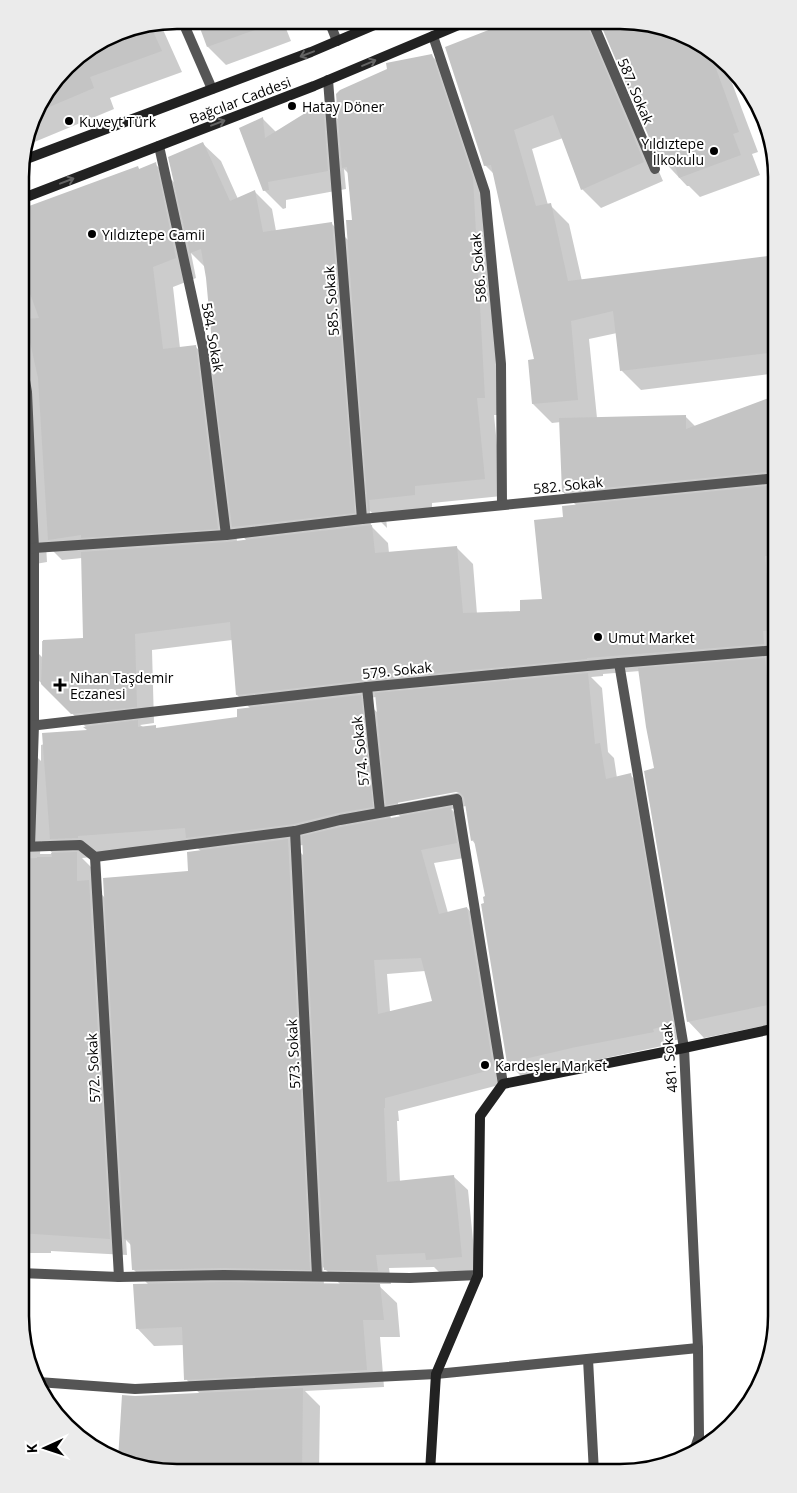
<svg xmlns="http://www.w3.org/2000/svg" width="797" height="1493" viewBox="0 0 797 1493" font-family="'Open Sans',sans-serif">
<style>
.shadow{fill:#0003;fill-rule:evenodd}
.building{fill:#c4c4c4;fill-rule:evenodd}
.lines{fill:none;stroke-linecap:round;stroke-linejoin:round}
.street{stroke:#555;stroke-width:10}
.secondary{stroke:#222;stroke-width:10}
.oneway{stroke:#646464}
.poi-dot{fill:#000;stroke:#fff;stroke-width:2}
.labels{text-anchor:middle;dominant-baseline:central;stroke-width:4;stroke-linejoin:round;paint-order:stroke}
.street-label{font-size:14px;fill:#000;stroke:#fff}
.poi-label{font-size:14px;fill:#000;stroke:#fff;text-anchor:start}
.rim{fill:none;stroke:#000;stroke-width:2.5}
</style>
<rect width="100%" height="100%" fill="#fff"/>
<g class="shadow">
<polygon points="198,20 283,21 291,41 226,65 208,47"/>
<path d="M512,22L593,23L605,46L663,181L601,208L582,189L563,138L532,149L548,205H550L569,224L582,281L777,256V373L641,390L622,371L617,333L589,339L597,418L685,416L696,427L777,397V661L767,662L777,671V1023L704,1038L688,1021L655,769L640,671L603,674V676L591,677L602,688L608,752L614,758L617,778L630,775L644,788L686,1038L666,1042L667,1045L521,1076L508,1063L486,904V897L476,845L472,840L466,806L451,809L465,822L470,857L434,863L448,913L467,908L481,922L503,1084L398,1111L399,1121H397L400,1182L454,1177L468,1190L476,1270L441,1274L434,1267L389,1268L391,1284H377L397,1303L400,1337H380L384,1387L305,1391L320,1406L319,1472H156L120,1461L123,1396L135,1397L200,1394L186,1379L184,1345L154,1346L137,1328L149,1285L133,1269L132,1246L126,1240L127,1255L51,1251V1253H20L21,746H26L41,761V745L90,731L34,676L32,722H21V211L138,168L140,170L155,164L176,184L203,144L221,161L238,199L255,192L272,209L276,231L332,224L349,241L353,221L348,173L344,169L346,189L286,200V208L283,209L264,190L263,119L276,132L323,104L339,120L431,55L449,73L490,196L502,415H494L502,496L432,503V512L386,517L387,528L370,511L371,526L388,543L389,553L456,547L473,564L477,614L522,612L543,600L564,518L577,506L563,492L561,422L552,423L533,404L535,361L495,175L485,165ZM191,253L206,268L213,344V365L195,346L180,348L173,287L196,278ZM236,529L247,541L237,542ZM46,544L62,560L82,558L84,640L42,641V657L32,647L24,566L47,562ZM232,640L237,695L251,709L239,719L158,729L155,727H143L140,725L154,723L152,650ZM376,697L378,713L363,699ZM462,790V792L398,804V801ZM389,806L401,817L391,819ZM41,841L53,854H40ZM304,845V856L294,846ZM197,848L201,851L189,872L105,898L94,886V870L82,858ZM425,971L433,1002L390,1012L387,974ZM323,1267L341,1285H324Z"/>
<polygon points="160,23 182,72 110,98 114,109 32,143 27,138 36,107 73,59 117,32"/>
<polygon points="602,23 651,23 723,59 758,152 752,154 760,175 700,197 689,186 687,186 658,155"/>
</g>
<g class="building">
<polygon points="197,20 273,21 274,23 207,47"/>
<polygon points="509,22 586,23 644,162 581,190 553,115 514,130 536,206 551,203 568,281 777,255 777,352 620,371 613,311 571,321 578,400 532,404 528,360 534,359 491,165 484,166 445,47"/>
<polygon points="600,23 651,23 710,52 739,132 733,134 741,155 679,178 674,164 666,167 661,154 657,156"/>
<polygon points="150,25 162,51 90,77 94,88 35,113 36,107 73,59 117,32"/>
<polygon points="432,54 473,178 485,398 477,398 485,479 415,486 415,495 369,500 370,511 368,511 346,220 352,220 347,167 342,168 336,94 340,90 387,69 386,63"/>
<polygon points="323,102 328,171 268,182 269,190 263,191 239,128 263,117 265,138"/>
<polygon points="203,142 230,201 255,190 263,232 332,222 355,513 232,527 209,344 212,343 206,278 201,249 190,253 168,157"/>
<polygon points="156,162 176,258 153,267 163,349 196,345 218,529 81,538 81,535 48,540 38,378 25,319 39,318 21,269 21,209 138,166 139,169"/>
<polygon points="777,395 777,471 562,492 559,418 686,415 686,429"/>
<polygon points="777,485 777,555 765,556 772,630 763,631 764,644 587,658 587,659 366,680 236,695 230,622 135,634 137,707 71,714 41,684 43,640 83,638 81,552 227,542 372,525 375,553 457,546 463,613 520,611 520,600 542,599 534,520 563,517 562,506"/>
<polygon points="765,658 774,749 777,748 777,1003 687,1022 644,771 654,768 646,727 638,668"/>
<polygon points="588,673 595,744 600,743 606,779 631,773 673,1024 653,1029 654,1032 576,1047 507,1063 481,904 484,903 483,897 485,896 474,840 471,841 464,797 460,793 456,792 386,805 375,693"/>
<polygon points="361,695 373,807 338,813 294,824 186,838 185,828 78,836 78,838 50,839 42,733 87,730 83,727 138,720 138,727 156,725 156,728 237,717 237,709"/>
<path d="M451,807L457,843L421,850L439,914L467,907L493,1066L490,1067V1070L385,1098V1108H384L387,1182L454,1175L462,1257L426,1260L425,1253L376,1255L378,1271L324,1270L302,836L341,827ZM421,958L432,1001L378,1014L374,960Z"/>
<polygon points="288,839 310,1270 224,1268 132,1270 130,1240 124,1239 103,878 188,871 187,852"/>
<polygon points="77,852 77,881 89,880 110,1239 20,1233 21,859 37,858 37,857 52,857 51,853"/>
<polygon points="224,1282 380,1284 384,1320 363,1320 367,1370 184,1380 182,1327 136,1329 133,1284"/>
<polygon points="303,1388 302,1472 156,1472 118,1460 122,1395 135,1396"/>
</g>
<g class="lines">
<g class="street">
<polyline points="182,20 212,89"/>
<polyline points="329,21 337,41"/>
<polyline points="593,23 655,169"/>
<polyline points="433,36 485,192 501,364 502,505"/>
<polyline points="328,80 362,519"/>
<polyline points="159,146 203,347 226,535"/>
<polyline points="21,357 27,392 34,548 34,725 30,846"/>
<polyline points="21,550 34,548 226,535 362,519 777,478"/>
<polyline points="619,663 684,1048 698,1348 699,1436 693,1454"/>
<polyline points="367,687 380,812"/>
<polyline points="21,727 367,687 619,663 777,650"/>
<polyline points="295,831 317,1275"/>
<polyline points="21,847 80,845 95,857 295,831 340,820 457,799 503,1084"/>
<polyline points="95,857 119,1277"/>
<polyline points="20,1273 119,1277 224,1275 410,1278 478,1275"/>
<polyline points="588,1359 594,1473"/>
<polyline points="38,1382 135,1389 436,1374 698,1348"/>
</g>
<g class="secondary">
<polyline points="21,161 311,52 384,21"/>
<polyline points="21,199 314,86 466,22"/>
<polyline points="430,1472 436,1374 478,1275 480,1116 503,1084 684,1048 777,1028"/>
</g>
</g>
<defs><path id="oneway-shaft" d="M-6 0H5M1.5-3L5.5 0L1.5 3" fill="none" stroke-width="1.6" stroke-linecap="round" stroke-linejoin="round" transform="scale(1.25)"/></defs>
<g class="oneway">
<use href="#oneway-shaft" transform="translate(307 54) rotate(159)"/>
<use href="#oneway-shaft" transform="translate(369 63) rotate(-23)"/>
<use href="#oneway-shaft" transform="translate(218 123) rotate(-21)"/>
<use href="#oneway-shaft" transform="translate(67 181) rotate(-21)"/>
</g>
<g class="poi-dot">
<circle cx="292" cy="106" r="5"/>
<circle cx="69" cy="121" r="5"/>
<circle cx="714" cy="151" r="5"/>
<circle cx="92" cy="234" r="5"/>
<circle cx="598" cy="637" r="5"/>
<path d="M57.5 677.5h5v5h5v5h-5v5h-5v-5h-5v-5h5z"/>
<circle cx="485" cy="1065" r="5"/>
</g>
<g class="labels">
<g class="street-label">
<text transform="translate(636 91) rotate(67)">587. Sokak</text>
<text transform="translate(240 100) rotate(-21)">Bağcılar Caddesi</text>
<text transform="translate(478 268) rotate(-95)">586. Sokak</text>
<text transform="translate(331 301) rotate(-94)">585. Sokak</text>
<text transform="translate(213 337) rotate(80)">584. Sokak</text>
<text transform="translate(568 485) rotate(-6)">582. Sokak</text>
<text transform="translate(397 670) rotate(-6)">579. Sokak</text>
<text transform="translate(360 751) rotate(-96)">574. Sokak</text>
<text transform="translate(293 1054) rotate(-93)">573. Sokak</text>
<text transform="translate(669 1058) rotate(-95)">481. Sokak</text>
<text transform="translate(93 1068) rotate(-93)">572. Sokak</text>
</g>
<g class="poi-label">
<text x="302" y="106">Hatay Döner</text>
<text x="79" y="121">Kuveyt Türk</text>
<text x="704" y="143" text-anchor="end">Yıldıztepe<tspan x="704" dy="16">İlkokulu</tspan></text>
<text x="102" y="234">Yıldıztepe Camii</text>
<text x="608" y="637">Umut Market</text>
<text x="70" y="677">Nihan Taşdemir<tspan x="70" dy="16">Eczanesi</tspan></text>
<text x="495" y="1065">Kardeşler Market</text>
</g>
</g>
<path d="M0 0H797V1493H0ZM177 29H620A148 148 0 0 1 768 177V1316A148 148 0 0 1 620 1464H177A148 148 0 0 1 29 1316V177A148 148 0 0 1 177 29Z" fill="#ebebeb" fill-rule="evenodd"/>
<path class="rim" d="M177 29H620A148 148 0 0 1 768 177V1316A148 148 0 0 1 620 1464H177A148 148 0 0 1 29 1316V177A148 148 0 0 1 177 29Z"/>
<g transform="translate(45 1448) rotate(267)" stroke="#ffffff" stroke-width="4" paint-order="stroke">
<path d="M0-4L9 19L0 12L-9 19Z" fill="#000000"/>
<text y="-8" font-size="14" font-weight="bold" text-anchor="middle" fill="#000000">K</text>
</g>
</svg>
